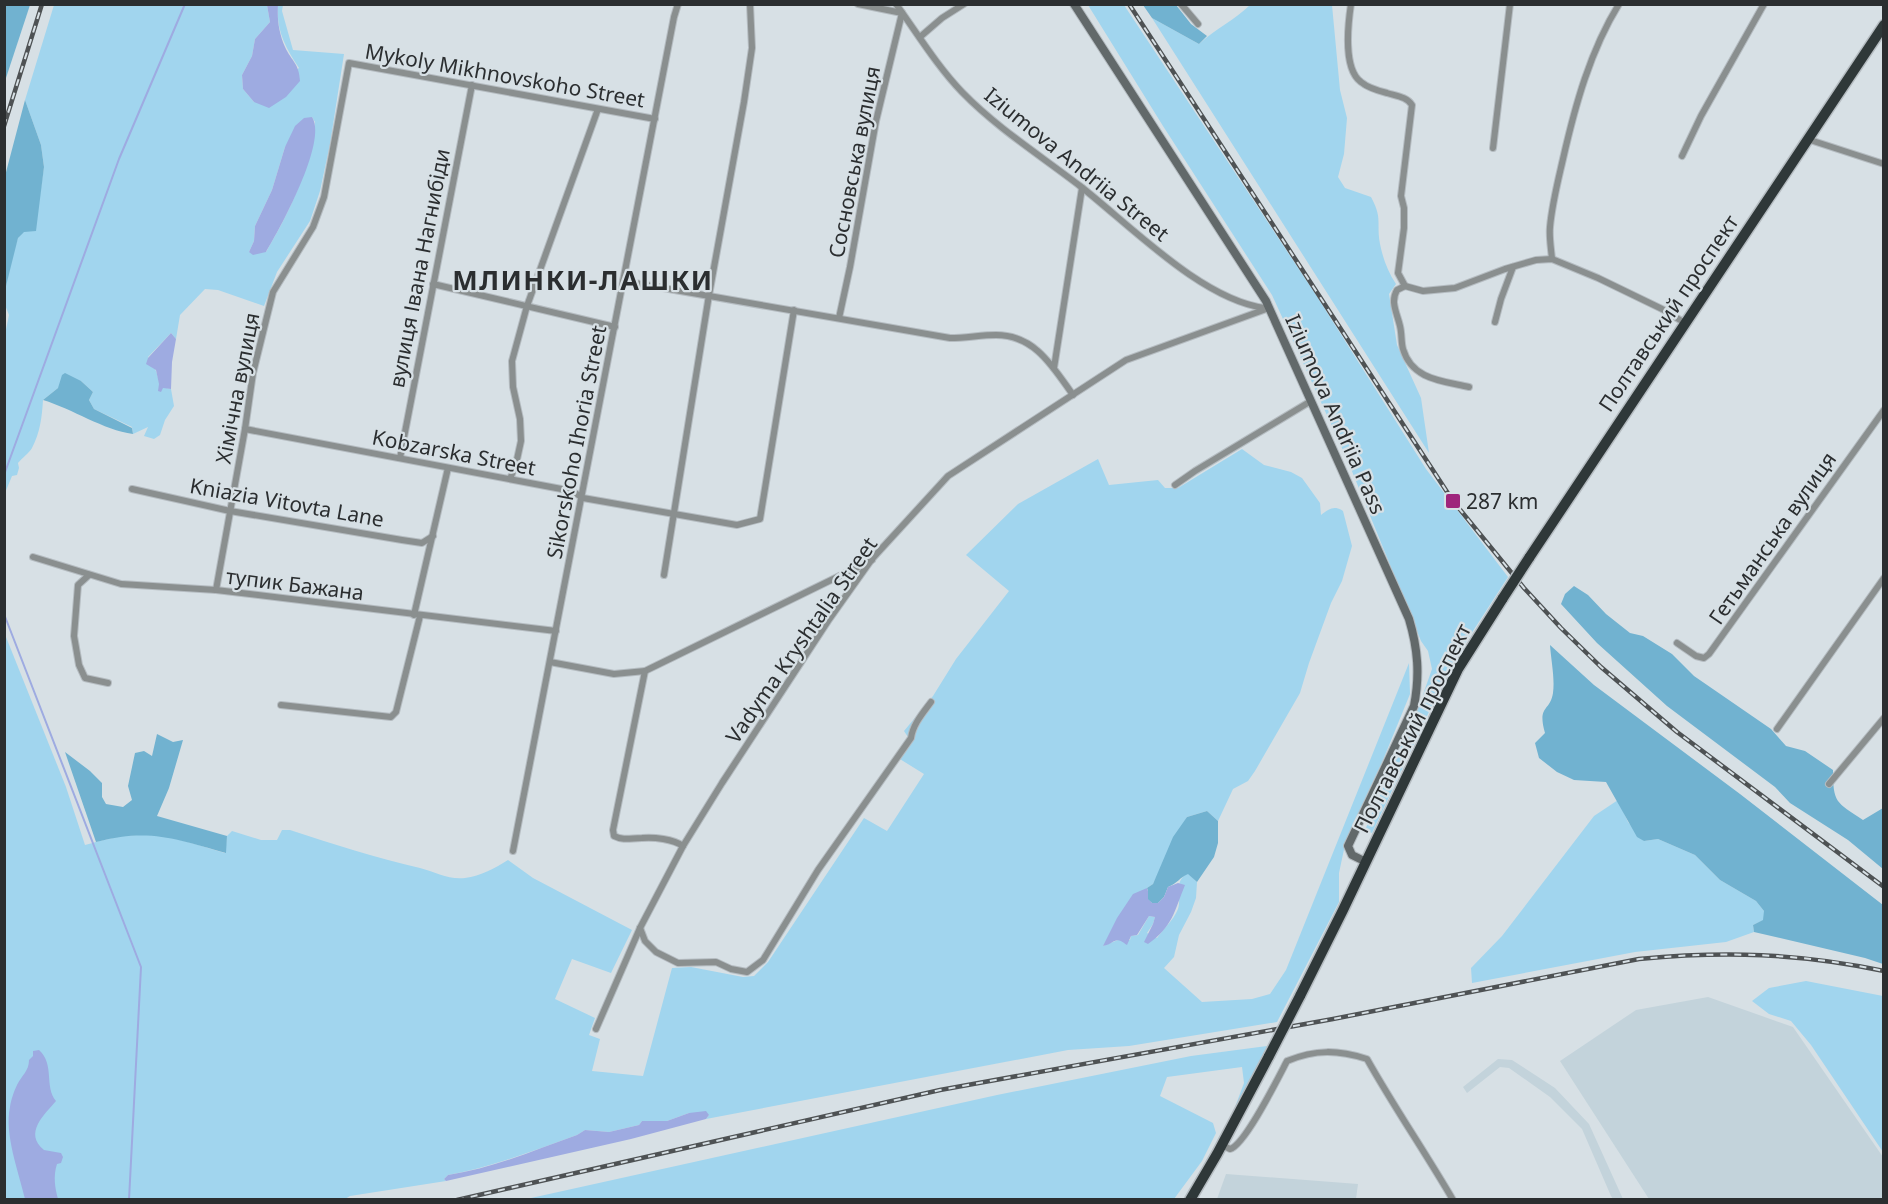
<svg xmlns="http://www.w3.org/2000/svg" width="1888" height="1204" viewBox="0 0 1888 1204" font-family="'Noto Sans',sans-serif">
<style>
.built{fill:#c3d3db}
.green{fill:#a1d5ee;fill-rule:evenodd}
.forest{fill:#71b2d0}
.water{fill:#9eabe1}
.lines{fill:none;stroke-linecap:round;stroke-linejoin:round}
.stream{stroke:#9eabe1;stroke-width:2}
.street-casing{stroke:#b5bcc1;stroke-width:8}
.secondary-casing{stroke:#b5bcc1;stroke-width:10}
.highway-casing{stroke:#b5bcc1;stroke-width:13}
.street{stroke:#8a8f8f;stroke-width:6}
.secondary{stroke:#62696a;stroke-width:8}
.highway{stroke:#2f3839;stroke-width:10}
.rail-casing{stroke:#4e5254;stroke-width:4.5}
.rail{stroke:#d7e0e5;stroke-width:2;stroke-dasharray:7;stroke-linecap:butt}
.highway-bridge-casing{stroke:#b5bcc1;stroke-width:13;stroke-linecap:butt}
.highway-bridge{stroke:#2f3839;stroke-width:10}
.poi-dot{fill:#9f257c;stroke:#d7e0e5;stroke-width:2}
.labels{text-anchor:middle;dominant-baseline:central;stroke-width:4.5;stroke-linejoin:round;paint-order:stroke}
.street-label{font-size:21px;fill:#2b2e30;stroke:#d7e0e5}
.poi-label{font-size:21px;fill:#2b2e30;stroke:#d7e0e5;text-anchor:start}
.district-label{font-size:27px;font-weight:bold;letter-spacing:1.5px;fill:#2b2e30;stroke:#d7e0e5}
</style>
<rect width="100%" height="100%" fill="#d7e0e5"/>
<g class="built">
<polygon points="1708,997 1793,1027 1883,1157 1883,1199 1649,1199 1560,1061 1636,1010"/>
<polygon points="1498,1059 1512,1060 1555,1088 1589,1124 1623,1199 1613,1199 1611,1196 1582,1129 1550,1097 1509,1068 1500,1067 1467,1093 1463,1087"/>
<polygon points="1226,1174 1358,1184 1356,1199 1217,1199"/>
</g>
<g class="green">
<path d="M54,5H267L270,22L255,39L252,56L242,75L243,89L254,102L299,68C285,47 276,30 278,5H283L282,11L293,50L344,54L330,144L320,191L310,221L277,272L264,306L218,290L205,289L180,315L176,339L171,333L148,357C151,362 154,366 156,371C160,382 158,387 171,389L174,406L165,420L160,435L154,439L144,436L148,427L133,434L132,427L94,409L89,400L93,392L81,381L58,388L43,400C42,417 40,433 32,448C29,453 22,458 18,463L19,468L17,475L12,476L5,493L4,339L9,315L5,305V290L12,256L18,238L37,214L44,167L41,145L25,100ZM312,117L315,122C310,170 290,211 266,252H249L254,241L255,226L272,190L285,147Z"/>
<polygon points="1088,5 1124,5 1316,295 1426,469 1508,577 1451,665 1372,833 1365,830 1420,703 1432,669 1428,651 1421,641 1347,459 1272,295 1163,126"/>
<path d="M1250,5H1332L1340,90L1347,118L1344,154L1338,177L1345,188L1371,197C1383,219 1376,222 1380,244C1383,259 1388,272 1396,284L1389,294L1397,345L1421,398L1429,453L1152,18L1199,44C1215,29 1235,20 1250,5Z"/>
<path d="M1242,449L1264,465L1291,472L1302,478L1320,503L1321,515C1329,509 1334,505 1343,511L1352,546L1342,581L1331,603L1309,663L1300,693L1255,771L1248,781L1233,789L1218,821L1207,811L1187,817L1153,884L1147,888L1103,946L1118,940H1130L1131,936L1138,935L1149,916L1155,917L1153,924L1147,933L1157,938C1164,928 1173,921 1178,909C1182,896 1173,881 1188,873L1197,882L1196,898L1191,912L1179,935L1174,957L1164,968L1202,1002L1252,999L1270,994L1286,970L1409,663L1410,694L1383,760L1346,840L1339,873V902L1277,1022L1129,1046L1068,1050L706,1119L709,1115L689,1113L667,1121H642L639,1125L609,1132L585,1130L577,1135C535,1150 493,1167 448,1175L444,1179L446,1181L350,1196L345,1199L5,1200L4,632L66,787L85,845C103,840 120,835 139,835C168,833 198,846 225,853L227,836L232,831L261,840H277L282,830H290C333,844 376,858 420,868C435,872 449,880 465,878C481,876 495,868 508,860L533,878L632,930L611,973L572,959L555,999L595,1018L589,1035L600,1039L592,1071L643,1076L672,968L691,967L743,977L754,976L768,962L864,818L887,831L924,774L895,756L908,737L904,731L933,696L956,659L1009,591L966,555L1018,504L1098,459L1109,485L1158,480L1165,488H1178Z"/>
<polygon points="1618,800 1628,822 1644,841 1658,839 1695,855 1720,880 1756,901 1764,911 1764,920 1753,925 1754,932 1726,942 1635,952 1472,983 1471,968 1502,936 1594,816"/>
<polygon points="1806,981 1883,996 1883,1152 1811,1045 1791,1021 1769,1014 1752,1001 1769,988"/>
<polygon points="1267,1046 1229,1123 1244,1083 1242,1067 1167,1077 1160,1096 1213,1123 1216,1133 1202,1161 1174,1199 522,1200 997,1095 1191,1056"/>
</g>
<g class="forest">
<polygon points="5,4 30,5 5,81 4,5"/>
<polygon points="1143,5 1176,5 1191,24 1207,36 1199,44 1152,18"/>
<polygon points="25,100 41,145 44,167 36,231 24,232 18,238 5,290 5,176"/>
<path d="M65,373L81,381L93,392L89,400L94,409L132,428L133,434C103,430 73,409 43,400L58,388L62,375Z"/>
<path d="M1574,586L1588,595L1606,614L1630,633L1643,636L1672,654L1694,676L1771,729L1786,746L1805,751L1833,770C1833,803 1836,802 1863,820L1883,808V869L1848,840L1790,803L1775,787L1667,706L1597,643L1561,604L1565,594Z"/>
<path d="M1550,645L1594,685L1740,794L1883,905V964L1865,958L1754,932L1753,925L1763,920L1764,911L1756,901L1720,880L1695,855L1658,839L1644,841L1637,837L1606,782L1574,780L1557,772L1539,758L1535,743L1545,733C1537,705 1550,712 1553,693C1555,678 1551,660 1550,645Z"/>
<path d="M157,734L173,742L183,740L169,788L157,816L227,836L226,853C175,839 150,828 96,842L65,752L90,771L102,783V797L106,804L123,807L132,800L128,786L135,753L144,751L152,756Z"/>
<path d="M1207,811L1218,821V843L1214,857L1197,882L1188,874C1179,878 1179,882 1168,887L1164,897L1158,903H1152L1147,899L1148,891L1147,888L1153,884L1173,837L1187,817Z"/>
</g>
<g class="water">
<path d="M267,5H278C277,20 279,33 285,47C292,62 299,63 300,81L286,97L269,108L254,102L243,89L242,75L252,56L255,39L270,22Z"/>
<path d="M312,117C328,141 280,229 266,252L253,255L249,252L254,241L255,226L272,190L285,147L295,126L304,118Z"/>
<polygon points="171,333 176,339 172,362 171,389 163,388 161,392 158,391 159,384 156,370 146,364 148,358"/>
<path d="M1178,883L1185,885C1174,912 1173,926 1148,944L1144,942L1153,924L1155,917L1149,916L1137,935L1131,936L1127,945C1114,935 1116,943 1103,946L1117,918L1133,894L1147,888L1148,891V899L1152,903H1158L1164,897L1168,887Z"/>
<path d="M39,1050C55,1064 44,1087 56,1101C45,1114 23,1133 44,1150L61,1153L63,1157L61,1163L57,1164C53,1176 55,1188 58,1199H25C19,1173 4,1134 10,1107C11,1100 14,1091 17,1085C22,1075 29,1071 29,1060L33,1056V1051Z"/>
<path d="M706,1111L709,1115L706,1119L631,1139L446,1181L444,1179L448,1175C493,1168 535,1150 577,1135L585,1130L609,1132L639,1125L642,1121H667L689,1113Z"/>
</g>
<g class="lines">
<g class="stream">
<polyline points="4,475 119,159 185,4"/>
<polyline points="4,614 141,967 129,1200"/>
</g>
<g class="street-casing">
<g id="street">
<path d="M896,4C917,33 937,66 962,92C997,128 1041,156 1080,186C1130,225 1202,300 1265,308"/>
<polyline points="1181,4 1198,24"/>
<path d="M1351,4C1348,24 1343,69 1361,82C1368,88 1379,91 1387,93C1397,96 1407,97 1412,105L1401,196L1404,208V228L1398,273L1405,286"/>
<polyline points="920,37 942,18 964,4"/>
<polyline points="1807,139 1884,164"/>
<polyline points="1493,148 1510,4"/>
<polyline points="1682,156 1701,116 1764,4"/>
<path d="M1552,259C1551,248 1549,237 1550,227C1552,204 1558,181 1563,159C1575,106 1590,51 1619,4"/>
<path d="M623,281L950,338C966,338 981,335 996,335C1035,335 1053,367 1073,395"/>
<polyline points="433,284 615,327"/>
<polyline points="839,318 850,267 876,121 902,13 858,4"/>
<polyline points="1495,322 1501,299 1513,267"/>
<polyline points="1054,368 1082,188"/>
<path d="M1469,387C1443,381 1412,380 1403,349C1401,342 1402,334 1400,326C1397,313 1390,302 1397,290L1405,286L1423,291L1455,288L1505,269L1536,260L1552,259L1598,278L1662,309L1685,323"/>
<polyline points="245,429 572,491 583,498 737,525 760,519 794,310"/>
<polyline points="400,458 472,85"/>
<polyline points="510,479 516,464 521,441 520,419 513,387 512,361 527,306 598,109"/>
<polyline points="1175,485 1195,471 1311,401"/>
<polyline points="132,489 230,511 402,540 422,543 433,536"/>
<polyline points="33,557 121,584 216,590 556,631"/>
<polyline points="89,575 78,585 74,636 79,665 85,678 108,683"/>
<polyline points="664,575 709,295 744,102 752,48 750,4"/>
<polyline points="216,590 245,429 253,373 273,292 313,227 324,197 349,63 655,119"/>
<polyline points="414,615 448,468"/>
<polyline points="1677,643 1696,656 1704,658 1709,654 1884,410"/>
<polyline points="550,662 614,674 645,671 872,560"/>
<path d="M645,671L613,830L614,836C624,841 631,838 642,838C654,837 673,839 683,846"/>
<polyline points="281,705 391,717 396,712 420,616"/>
<polyline points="1777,729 1884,578"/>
<polyline points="1829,784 1884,718"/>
<polyline points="513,851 674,17 678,4"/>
<path d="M640,928L645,941L656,952L678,963L716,962L731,969L747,972L763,960L818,870L911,738C913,724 923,713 931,702"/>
<polyline points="596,1029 640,928 683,846 722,783 828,621 872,559 948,476 1126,360 1269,308"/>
<path d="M1222,1145L1230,1149C1245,1145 1278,1078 1287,1061C1316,1049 1338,1050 1367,1059C1394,1107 1425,1152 1453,1200"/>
</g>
</g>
<g class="secondary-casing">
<path id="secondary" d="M1074,4L1266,301L1409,619C1418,649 1420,675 1414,706L1348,846L1352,855L1366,862"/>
</g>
<g class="highway-casing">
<g id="highway">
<polyline points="1529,558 1884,25"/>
<polyline points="1300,996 1343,910 1458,669 1503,598"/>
<polyline points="1190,1200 1217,1154 1269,1056"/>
</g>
</g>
<use href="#street" class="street"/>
<use href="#secondary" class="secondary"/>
<use href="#highway" class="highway"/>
<g class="rail-casing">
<g id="rail">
<polyline points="1129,4 1453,501 1524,588 1561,628 1601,667 1677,732 1884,887"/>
<polyline points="4,126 42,4"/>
<path d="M457,1200L940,1090L1333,1019L1639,959C1724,951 1799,953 1884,971"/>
</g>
</g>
<use href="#rail" class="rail"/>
<g class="highway-bridge-casing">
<g id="highway-bridge">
<polyline points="1503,598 1529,558"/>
<polyline points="1269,1056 1300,996"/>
</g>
</g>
<use href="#highway-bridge" class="highway-bridge"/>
</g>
<rect class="poi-dot" x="1445" y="493" width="16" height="16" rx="3"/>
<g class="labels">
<g class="street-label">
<text transform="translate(505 75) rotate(10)">Mykoly Mikhnovskoho Street</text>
<text transform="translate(854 162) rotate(-79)">Сосновська вулиця</text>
<text transform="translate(1077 164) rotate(39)">Iziumova Andriia Street</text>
<text transform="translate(419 268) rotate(-79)">вулиця Івана Нагнибіди</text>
<text transform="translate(1668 313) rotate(-56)">Полтавський проспект</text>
<text transform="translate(237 388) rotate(-79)">Хімічна вулиця</text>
<text transform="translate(1336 414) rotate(66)">Iziumova Andriia Pass</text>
<text transform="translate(576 442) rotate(-79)">Sikorskoho Ihoria Street</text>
<text transform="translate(454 452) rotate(11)">Kobzarska Street</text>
<text transform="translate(287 502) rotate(10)">Kniazia Vitovta Lane</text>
<text transform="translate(1772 538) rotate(-55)">Гетьманська вулиця</text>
<text transform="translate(295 584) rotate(7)">тупик Бажана</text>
<text transform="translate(801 640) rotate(-55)">Vadyma Kryshtalia Street</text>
<text transform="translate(1412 728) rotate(-63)">Полтавський проспект</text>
</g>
<g class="poi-label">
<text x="1466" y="501">287 km</text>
</g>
<g class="district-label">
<text x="583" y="279">МЛИНКИ-ЛАШКИ</text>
</g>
</g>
<rect width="1888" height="1204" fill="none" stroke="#2b2e30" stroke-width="12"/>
</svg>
